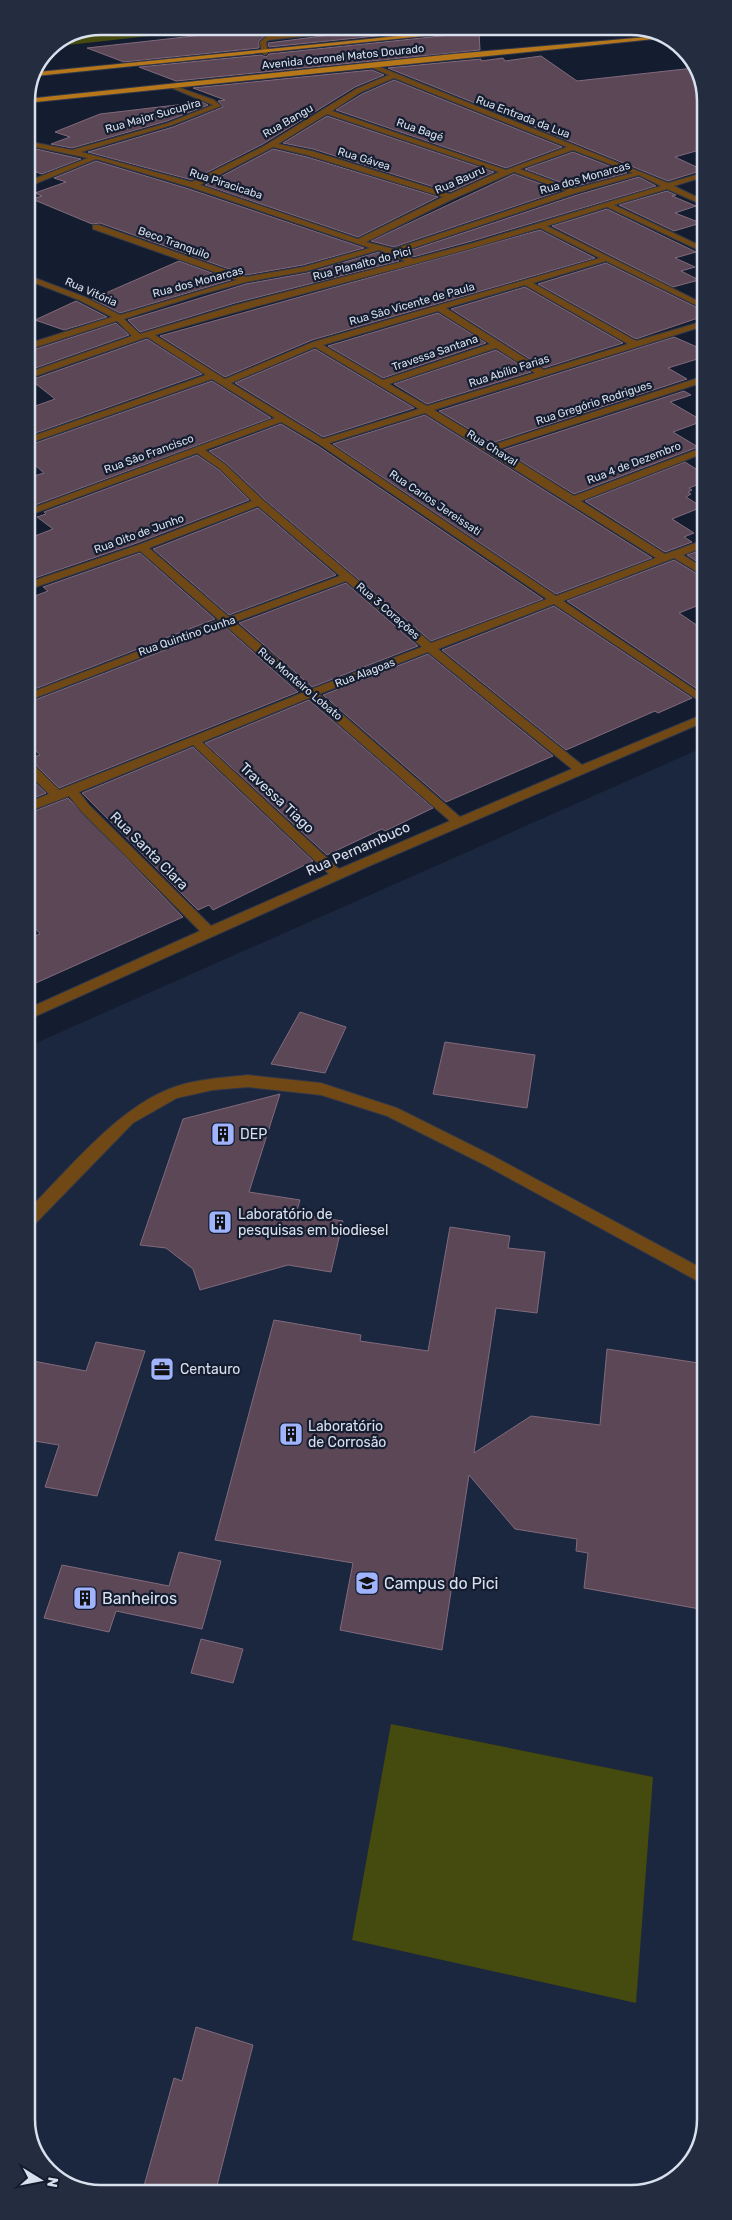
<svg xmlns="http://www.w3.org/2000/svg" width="732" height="2220" viewBox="0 0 732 2220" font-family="Rubik,sans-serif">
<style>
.built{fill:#1b263f}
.green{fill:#454a0e}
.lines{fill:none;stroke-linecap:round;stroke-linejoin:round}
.stream{fill:#000a0e;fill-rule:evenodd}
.building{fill:#5c4757;stroke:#816a7c}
.minor-casing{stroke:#30384a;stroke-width:2}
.major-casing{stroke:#30384a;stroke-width:2}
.minor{fill:#6f4815;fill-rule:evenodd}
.major{fill:#b6761a;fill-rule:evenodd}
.labels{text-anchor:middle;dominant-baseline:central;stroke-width:4.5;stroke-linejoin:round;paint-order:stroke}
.far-street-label{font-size:11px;fill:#d9e0ed;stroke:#141d30}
.street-label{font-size:14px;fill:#d9e0ed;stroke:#141d30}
.poi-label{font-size:14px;fill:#d9e0ed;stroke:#141d30;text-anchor:start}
.near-poi-label{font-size:16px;fill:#d9e0ed;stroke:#141d30;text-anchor:start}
.rim{fill:none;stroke:#d9e0ed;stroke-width:2.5}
</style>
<rect width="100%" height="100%" fill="#141d30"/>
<polygon class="built" points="704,747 706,2119 690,2165 650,2191 96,2194 52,2175 29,2138 27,1047"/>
<g class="green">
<polygon points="101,26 239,26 50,47"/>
<polygon points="391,1724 653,1777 636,2003 352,1940"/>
</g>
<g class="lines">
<polygon class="stream" points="115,26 129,26 87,32 95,29"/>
</g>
<g class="building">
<polygon points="283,26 349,26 267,34 259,41 259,48 124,62 87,48"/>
<polygon points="400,26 475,26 269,47 268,43"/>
<polygon points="479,32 480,50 176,81 139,67 261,55 266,57 269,54"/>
<polygon points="541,56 577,81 694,68 703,82 703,149 675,157 703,170 668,181 388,68 481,59 481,61 503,58 505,61"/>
<polygon points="372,70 384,75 355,87 263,144 192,180 88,152 173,127 223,107 218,101 225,100 193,88"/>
<polygon points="394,80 562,147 506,168 336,110 362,94"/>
<polygon points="202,102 208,105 167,121 72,148 51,144 70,137 55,132 100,114"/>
<polygon points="327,116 494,172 450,192 313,149 283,143"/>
<polygon points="36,149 81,159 42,174 26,169 26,153"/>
<polygon points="273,149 307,157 438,197 358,237 205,185"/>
<polygon points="573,152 627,173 573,187 525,169"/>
<polygon points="96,161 189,189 364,248 303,265 246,275 100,223 92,224 32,199 42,196 35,193 66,182 54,178"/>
<polygon points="514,174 560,191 394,247 371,241"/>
<polygon points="639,177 656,186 472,241 413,257 406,252 577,195"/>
<polygon points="667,191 676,195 672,196 696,206 675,213 701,223 674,231 619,205"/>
<polygon points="607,209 696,252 675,258 695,267 681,271 699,280 673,287 552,226"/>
<polygon points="540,230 595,258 312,340 225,377 160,336"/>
<polygon points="379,252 399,261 235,303 140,332 128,320 246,284 307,273"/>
<polygon points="179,261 231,280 120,313 92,299"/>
<polygon points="606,263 704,311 704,316 636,339 538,284"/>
<polygon points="525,287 623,343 544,368 451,309"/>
<polygon points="76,301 107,317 64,330 35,320"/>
<polygon points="438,313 486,343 383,378 328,346"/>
<polygon points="116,323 129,335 27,371 27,352"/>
<polygon points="674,337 704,350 704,357 668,368 687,379 492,443 439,411"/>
<polygon points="147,339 202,374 27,436 27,409 55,399 31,380"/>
<polygon points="315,349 414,408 323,437 235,383"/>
<polygon points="496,350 531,372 427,404 394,384"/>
<polygon points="212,381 271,418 35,505 27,498 27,478 44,473 27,458 27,446"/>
<polygon points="684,391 691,395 670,402 703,421 673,432 698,447 574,494 503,450"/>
<polygon points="425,415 652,558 556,594 333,444"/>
<polygon points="281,424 318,446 543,599 431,641 264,499 227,464 209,451"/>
<polygon points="197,455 219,470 249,500 137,543 35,578 27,571 27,539 53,529 37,517 46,514 44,512"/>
<polygon points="685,462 704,474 704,482 689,488 692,490 688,492 691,494 686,497 702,507 672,519 694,533 684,537 692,542 665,552 585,501"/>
<polygon points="258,508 336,575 229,615 153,549"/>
<polygon points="704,549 704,566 687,555"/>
<polygon points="140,553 215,619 27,692 27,599 48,591 43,587"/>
<polygon points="674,560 704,578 704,603 679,613 704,630 703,693 567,601"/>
<polygon points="346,583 418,646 312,687 239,623"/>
<polygon points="554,606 692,698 658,713 655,711 566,750 442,650"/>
<polygon points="225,627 298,692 59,788 32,761 28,759 40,755 27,741 27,703"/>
<polygon points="428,654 553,756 446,802 323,695"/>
<polygon points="309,700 433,808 385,831 382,829 327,855 205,743"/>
<polygon points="193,747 313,861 213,910 209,905 198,910 82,793"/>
<polygon points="27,775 46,793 27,801"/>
<polygon points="68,798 183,917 27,987 27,939 40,934 27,918 27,875 34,873 27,865 27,814"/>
<polygon points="300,1012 346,1027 325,1073 271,1064"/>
<polygon points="445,1042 535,1055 527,1108 433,1094"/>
<polygon points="280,1094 249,1192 300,1200 296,1214 343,1221 331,1272 288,1265 200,1290 193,1269 166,1248 140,1245 183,1119"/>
<polygon points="450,1227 510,1236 508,1248 545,1252 537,1313 496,1308 474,1453 531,1416 600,1425 607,1349 705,1364 705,1610 584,1588 588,1553 576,1551 577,1539 515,1529 469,1475 442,1650 340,1630 353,1563 215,1540 274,1320 361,1335 360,1341 428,1351"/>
<polygon points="96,1342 145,1351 97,1496 45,1487 59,1445 28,1440 28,1360 86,1371"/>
<polygon points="179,1552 221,1561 202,1629 116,1611 109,1632 44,1618 62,1565 169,1586"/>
<polygon points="201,1639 243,1649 233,1683 191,1673"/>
<polygon points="196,2027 253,2045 215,2193 142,2193 174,2078 182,2081"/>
</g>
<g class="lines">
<g class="minor-casing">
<g id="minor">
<polygon points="372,26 398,26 269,40 266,42 268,53 265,55 262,53 260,42 267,36"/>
<path d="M370,63L668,183L703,173V177L674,186L703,200V205L667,189L614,205L703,247V252L607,207L547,226L704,304V309L606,261L533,283L636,341L704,321V326L434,410L492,445L704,376V382L499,449L574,496L704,447V453L581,501L665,554L704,540V547L683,555L704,568V576L674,558L563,601L704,696V704L554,604L438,649L582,765L704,714V722L369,866L27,1020V1009L200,931L81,811L69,796L27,812V803L49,794L27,772V761L31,762L59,790L302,693L225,625L27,701V694L219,620L140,551L27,590V583L138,545L252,501L220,469L197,453L27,516V510L275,418L212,379L27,444V438L206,375L147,337L27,379V373L132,336L117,321L27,350V344L112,317L79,300L27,280V275L85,297L120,315L237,280L93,229V225H99L246,277L303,267L370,248L190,187L96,159L27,187L26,182L88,158L26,145V141L72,150L168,123L213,105L167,86L172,85L214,100L221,106L172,125L81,152L192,182L264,146L356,89L389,75L368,66ZM394,78L567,147L506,170L332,111L361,92ZM327,114L499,172L450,194L312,151L278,144ZM273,147L307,155L443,197L358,239L200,185ZM573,150L633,173L573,189L520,169ZM514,172L566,191L394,249L366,242L453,199ZM639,175L661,186L473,243L413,259L401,252L576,193ZM540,228L600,258L313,342L225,379L155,335C283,297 412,267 540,228ZM379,250L405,261L236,305L140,334L124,319L199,295L246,282L307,271ZM525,285L628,344L544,370L446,308ZM438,311L490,344L383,380L323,345ZM315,347L419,409L323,439L231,383ZM496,348L535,373L427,406L389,384ZM425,413L656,558L556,596L329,443ZM281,422L319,444L547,599L431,643L263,500L226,465L205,450ZM258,506L340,576L229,617L149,548ZM346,581L422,647L312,689L235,622ZM428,652L572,769L460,817L319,694ZM309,698L450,821L339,869L202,742ZM193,745L329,874L211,926L89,805L79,792Z"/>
<path d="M248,1075L321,1083L397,1108L493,1156L705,1270V1285L483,1164L387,1116L321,1095L248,1087L213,1090L177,1098L133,1123L34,1225L28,1226V1210C68,1170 116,1110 169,1089C193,1079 222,1078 248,1075Z"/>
</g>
</g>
<g class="major-casing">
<g id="major">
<polygon points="498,26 523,26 36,76 38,72"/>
<polygon points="658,36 664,38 26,103 26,99 453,54"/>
</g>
</g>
<use href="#minor" class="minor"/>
<use href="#major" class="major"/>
</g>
<defs>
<g id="building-square" transform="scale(1.25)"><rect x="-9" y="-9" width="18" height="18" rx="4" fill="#a0b3fd" stroke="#141d30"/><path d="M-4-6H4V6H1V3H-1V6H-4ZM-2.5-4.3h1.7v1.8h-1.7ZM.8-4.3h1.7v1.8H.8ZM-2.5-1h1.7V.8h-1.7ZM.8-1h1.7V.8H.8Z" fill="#111"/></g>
<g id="office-square" transform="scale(1.25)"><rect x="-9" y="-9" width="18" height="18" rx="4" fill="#a0b3fd" stroke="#141d30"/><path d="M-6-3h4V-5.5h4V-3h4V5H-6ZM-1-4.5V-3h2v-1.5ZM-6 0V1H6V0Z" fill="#111"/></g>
<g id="university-square" transform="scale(1.25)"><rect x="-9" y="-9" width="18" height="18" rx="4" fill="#a0b3fd" stroke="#141d30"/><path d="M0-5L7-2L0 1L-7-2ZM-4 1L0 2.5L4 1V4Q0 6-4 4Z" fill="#111"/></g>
</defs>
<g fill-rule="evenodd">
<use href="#building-square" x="223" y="1134"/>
<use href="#building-square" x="220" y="1222"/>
<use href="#office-square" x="162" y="1369"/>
<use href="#building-square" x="291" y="1434"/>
<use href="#university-square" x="367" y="1583"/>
<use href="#building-square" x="85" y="1598"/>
</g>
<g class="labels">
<g class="far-street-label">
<text transform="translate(343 57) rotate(-6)">Avenida Coronel Matos Dourado</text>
<text transform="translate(153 116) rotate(-16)">Rua Major Sucupira</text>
<text transform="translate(523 117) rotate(21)">Rua Entrada da Lua</text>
<text transform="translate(288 121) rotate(-30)">Rua Bangu</text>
<text transform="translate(420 130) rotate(19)">Rua Bagé</text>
<text transform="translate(364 159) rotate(17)">Rua Gávea</text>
<text transform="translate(585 178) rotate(-16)">Rua dos Monarcas</text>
<text transform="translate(460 180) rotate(-24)">Rua Bauru</text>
<text transform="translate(226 184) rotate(18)">Rua Piracicaba</text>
<text transform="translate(174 243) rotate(20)">Beco Tranquilo</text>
<text transform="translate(362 264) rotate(-15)">Rua Planalto do Pici</text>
<text transform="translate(198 282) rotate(-15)">Rua dos Monarcas</text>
<text transform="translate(91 292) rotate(24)">Rua Vitória</text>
<text transform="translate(412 304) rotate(-16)">Rua São Vicente de Paula</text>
<text transform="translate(435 353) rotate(-19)">Travessa Santana</text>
<text transform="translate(509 371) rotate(-18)">Rua Abílio Farias</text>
<text transform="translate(594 403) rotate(-18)">Rua Gregório Rodrigues</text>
<text transform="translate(492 448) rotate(32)">Rua Chaval</text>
<text transform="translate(149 454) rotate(-20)">Rua São Francisco</text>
<text transform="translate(634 463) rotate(-21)">Rua 4 de Dezembro</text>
<text transform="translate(435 503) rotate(34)">Rua Carlos Jereissati</text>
<text transform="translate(139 534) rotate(-20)">Rua Oito de Junho</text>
<text transform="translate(388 611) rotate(41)">Rua 3 Corações</text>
<text transform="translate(187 636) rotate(-19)">Rua Quintino Cunha</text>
<text transform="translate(365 673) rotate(-21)">Rua Alagoas</text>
<text transform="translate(300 684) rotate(40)">Rua Monteiro Lobato</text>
</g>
<g class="street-label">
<text transform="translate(277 798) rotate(43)">Travessa Tiago</text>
<text transform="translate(358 849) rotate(-24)">Rua Pernambuco</text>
<text transform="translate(149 851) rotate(45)">Rua Santa Clara</text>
</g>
<g class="poi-label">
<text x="240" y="1134">DEP</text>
<text x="238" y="1214">Laboratório de<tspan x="238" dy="16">pesquisas em biodiesel</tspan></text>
<text x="180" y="1369">Centauro</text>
<text x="308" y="1426">Laboratório<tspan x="308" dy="16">de Corrosão</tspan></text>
</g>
<g class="near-poi-label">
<text x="384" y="1583">Campus do Pici</text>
<text x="102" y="1598">Banheiros</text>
</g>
</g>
<path d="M0 0H732V2220H0ZM101 35H631A66 66 0 0 1 697 101V2119A66 66 0 0 1 631 2185H101A66 66 0 0 1 35 2119V101A66 66 0 0 1 101 35Z" fill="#242d3f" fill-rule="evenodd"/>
<path class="rim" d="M101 35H631A66 66 0 0 1 697 101V2119A66 66 0 0 1 631 2185H101A66 66 0 0 1 35 2119V101A66 66 0 0 1 101 35Z"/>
<g transform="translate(40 2180) rotate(100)" stroke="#141d30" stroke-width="4" paint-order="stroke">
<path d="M0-4L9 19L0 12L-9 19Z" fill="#d9e0ed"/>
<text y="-8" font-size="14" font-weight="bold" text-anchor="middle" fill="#d9e0ed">N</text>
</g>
</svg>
